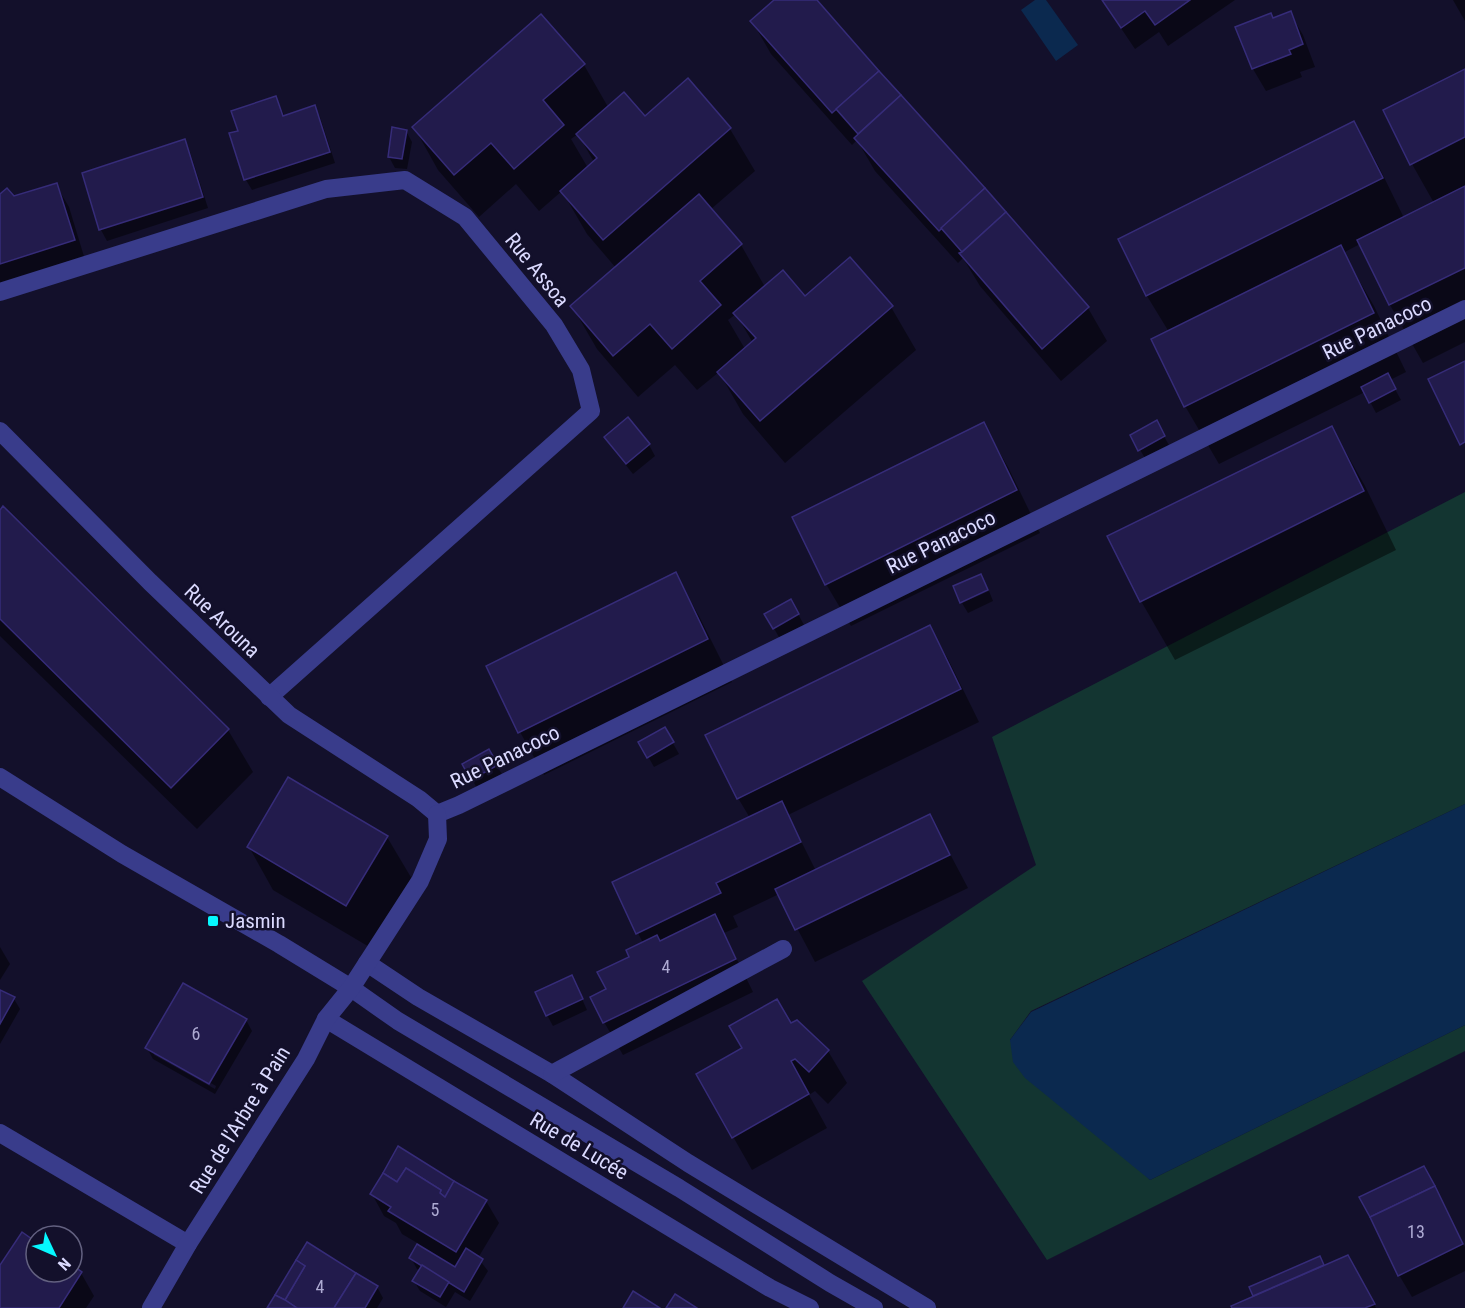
<svg xmlns="http://www.w3.org/2000/svg" width="1465" height="1308" viewBox="0 0 1465 1308" font-family="'Roboto Condensed',sans-serif">
<style>
.green{fill:#133531}
.water{fill:#0b294f}
.shadow{fill:#0007;fill-rule:evenodd}
.building{fill:#221b4c;stroke:#362c79;stroke-width:1.5}
.lines{fill:none;stroke-linecap:round;stroke-linejoin:round}
.minor{stroke:#393c8b;stroke-width:18}
.poi-dot{fill:#06f8ff;stroke:#13102b;stroke-width:2}
.labels{text-anchor:middle;dominant-baseline:central;stroke-width:5;stroke-linejoin:round;paint-order:stroke}
.number-label{font-size:18px;fill:#adaad2}
.street-label{font-size:21px;fill:#dbdaff;stroke:#13102b}
.poi-label{font-size:21px;fill:#dbdaff;stroke:#13102b;text-anchor:start}
</style>
<rect width="100%" height="100%" fill="#13102b"/>
<polygon class="green" points="1465,492 1465,804 1031,1011 1010,1040 1150,1180 1465,1025 1465,1051 1047,1260 862,981 1036,865 992,737"/>
<g class="water">
<polygon points="1035,0 1046,0 1078,45 1056,61 1021,10"/>
<polygon points="1465,804 1465,1025 1150,1180 1025,1078 1013,1062 1010,1040 1031,1012"/>
</g>
<g class="shadow">
<polygon points="776,0 815,0 1088,308 1107,341 1061,381 980,286 963,258 958,263 875,171 857,140 852,145 771,54 752,21"/>
<polygon points="1102,0 1235,0 1168,46 1159,32 1135,49"/>
<polygon points="1453,0 1465,0 1465,21"/>
<polygon points="1290,13 1303,35 1315,67 1300,72 1302,77 1266,91 1253,69 1237,27 1273,20"/>
<path d="M584,65L608,107L645,118L730,129L755,171L710,210L741,245L765,287L805,298L891,307L916,350L785,463L743,414L719,372L697,390L675,365L638,397L597,349L572,306L616,268L587,234L562,191L539,211L516,184L479,217L438,170L414,127ZM578,134L594,162L588,168L571,139ZM736,314L753,343L745,349L728,320Z"/>
<polygon points="1465,70 1465,342 1423,363 1390,305 1360,244 1343,253 1374,306 1406,372 1390,380 1401,400 1376,413 1365,392 1219,464 1185,406 1169,332 1147,296 1120,239 1354,123 1378,165 1404,218 1434,203 1412,164"/>
<polygon points="276,97 285,117 314,107 320,117 335,163 252,190 246,180 231,134 240,132"/>
<polygon points="406,131 412,142 407,169 395,168 389,157"/>
<polygon points="184,141 190,152 208,208 107,241 101,230 83,174"/>
<polygon points="56,185 69,207 86,263 0,290 0,195 13,198"/>
<polygon points="627,419 649,445 655,456 633,474 612,448 606,438"/>
<polygon points="1156,422 1170,447 1146,460 1132,436"/>
<polygon points="983,424 1008,467 1040,533 851,626 826,584"/>
<polygon points="1332,428 1365,486 1396,550 1175,660 1141,601 1109,537"/>
<polygon points="0,512 228,730 253,772 197,829 0,636"/>
<polygon points="675,574 699,616 732,682 544,775 520,732 488,667"/>
<polygon points="989,591 993,601 968,613 962,603"/>
<polygon points="791,601 804,625 780,639 766,614"/>
<polygon points="929,627 948,659 979,722 788,815 816,871 930,816 968,888 815,962 779,894 733,916 738,927 724,933 753,992 623,1055 604,1022 608,990 643,943 638,933 750,818 738,798"/>
<polygon points="665,729 679,754 654,767 640,742"/>
<polygon points="488,751 503,776 478,790 464,765"/>
<polygon points="387,837 412,879 371,948 273,890 249,847"/>
<polygon points="0,947 10,964 0,980"/>
<polygon points="577,988 587,1010 553,1026 547,1015"/>
<polygon points="0,992 14,999 20,1009 0,1044"/>
<path d="M246,1020L252,1031L215,1094L153,1059L147,1048ZM154,1051L216,1086L215,1089L154,1055Z"/>
<polygon points="791,1025 828,1051 847,1083 828,1104 815,1091 809,1095 827,1128 752,1170 698,1075"/>
<polygon points="1424,1168 1465,1247 1465,1271 1412,1297 1399,1275"/>
<polygon points="372,1194 486,1201 499,1223 478,1258 488,1271 470,1301 455,1292 446,1307 420,1291 414,1281 420,1271 417,1269 411,1258 419,1244 402,1234 396,1223 384,1216"/>
<polygon points="36,1244 36,1272 72,1272 72,1267 81,1273 94,1296 86,1308 0,1308 0,1267"/>
<polygon points="1320,1258 1325,1267 1354,1267 1376,1308 1234,1308 1255,1297 1251,1288"/>
<polygon points="377,1287 383,1298 377,1308 269,1308"/>
</g>
<g class="building">
<polygon points="774,0 817,0 879,71 832,113 750,21"/>
<polygon points="1102,0 1190,0 1155,25 1145,11 1121,28"/>
<polygon points="1291,11 1303,44 1289,50 1291,54 1252,69 1235,27 1271,13 1273,18"/>
<polygon points="541,14 585,64 543,100 564,125 514,169 491,143 454,175 412,127"/>
<polygon points="1465,69 1465,137 1410,165 1383,110"/>
<polygon points="879,71 901,95 858,134 836,109"/>
<polygon points="688,78 731,128 603,240 560,191 597,158 576,134 624,92 645,116"/>
<polygon points="901,95 985,188 939,231 854,138"/>
<polygon points="276,96 283,116 315,105 330,152 244,180 229,133 238,131 231,111"/>
<polygon points="1354,121 1383,178 1146,296 1118,239"/>
<polygon points="392,127 407,130 402,159 388,157"/>
<polygon points="185,139 203,197 99,230 82,173"/>
<polygon points="57,183 75,240 0,264 0,194 7,188 14,196"/>
<polygon points="1465,186 1465,268 1389,305 1357,240"/>
<polygon points="985,188 1006,212 962,252 941,228"/>
<polygon points="699,194 742,244 700,281 721,305 672,349 650,324 613,356 570,306"/>
<polygon points="1006,212 1089,307 1042,349 959,253 962,252"/>
<polygon points="1341,245 1374,313 1184,407 1151,339"/>
<polygon points="850,257 893,306 760,421 717,372 756,338 733,313 783,270 805,296"/>
<polygon points="1465,361 1465,442 1460,445 1428,379"/>
<polygon points="1388,373 1396,389 1369,403 1361,387"/>
<polygon points="628,417 650,444 626,464 604,437"/>
<polygon points="1157,420 1165,436 1138,451 1130,435"/>
<polygon points="984,422 1017,490 825,585 792,517"/>
<polygon points="1332,426 1364,491 1140,602 1107,536"/>
<polygon points="3,506 229,729 171,788 0,619 0,510"/>
<polygon points="676,572 708,639 518,733 486,666"/>
<polygon points="981,574 988,590 960,603 953,586"/>
<polygon points="791,599 799,614 773,629 764,614"/>
<polygon points="930,625 961,689 737,799 705,735"/>
<polygon points="665,727 674,742 647,758 638,742"/>
<polygon points="489,749 498,765 471,780 462,764"/>
<polygon points="288,777 388,836 346,906 247,847"/>
<polygon points="782,801 801,842 716,883 721,893 636,934 612,882"/>
<polygon points="930,814 950,855 795,930 775,889"/>
<polygon points="715,914 736,959 603,1023 590,997 606,989 597,972 629,957 626,950 657,935 660,941"/>
<polygon points="572,975 583,999 546,1016 535,992"/>
<polygon points="183,983 247,1019 209,1084 145,1048"/>
<polygon points="0,990 15,997 0,1024"/>
<polygon points="777,999 791,1023 797,1020 829,1050 809,1072 795,1059 791,1061 809,1094 732,1138 696,1074 742,1048 729,1026"/>
<polygon points="398,1146 454,1181 445,1197 440,1193 441,1190 406,1168 397,1182 383,1173"/>
<polygon points="1424,1166 1435,1186 1370,1217 1359,1197"/>
<polygon points="406,1168 441,1190 440,1193 445,1197 454,1181 487,1200 456,1252 388,1211 391,1207 370,1194 383,1173 397,1182"/>
<polygon points="1435,1186 1463,1244 1398,1276 1370,1217"/>
<polygon points="22,1232 36,1242 36,1272 72,1272 72,1265 82,1272 59,1308 0,1308 0,1265"/>
<polygon points="307,1242 356,1273 334,1308 297,1308 285,1300 305,1266 296,1260"/>
<polygon points="417,1244 455,1267 466,1248 483,1259 464,1292 409,1258"/>
<polygon points="1348,1255 1375,1304 1365,1308 1232,1308 1231,1306"/>
<polygon points="1320,1256 1324,1265 1253,1296 1249,1287"/>
<polygon points="296,1260 305,1266 285,1300 275,1295"/>
<polygon points="422,1265 449,1282 440,1297 412,1281"/>
<polygon points="356,1273 378,1286 365,1308 334,1308"/>
<polygon points="633,1291 660,1308 623,1308"/>
<polygon points="675,1294 697,1308 666,1308"/>
<polygon points="275,1295 285,1300 297,1308 267,1308"/>
</g>
<g class="lines">
<g class="minor">
<polyline points="0,292 326,189 405,180 465,217 554,325 581,370 591,411 269,697"/>
<polyline points="0,431 150,582 289,715 419,799 437,814"/>
<polyline points="0,777 122,854 279,944 351,988 398,1021 679,1188 830,1283 874,1308"/>
<polyline points="437,814 459,805 1465,309"/>
<polyline points="367,963 418,997 552,1074 688,1163 927,1308"/>
<polyline points="326,1019 770,1288 810,1308"/>
<polyline points="552,1074 783,949"/>
<polyline points="0,1133 188,1244"/>
<polyline points="151,1308 188,1244 306,1059 326,1019 351,988 420,881 438,839 437,814"/>
</g>
</g>
<rect class="poi-dot" x="207" y="915" width="12" height="12" rx="3"/>
<g class="labels">
<g class="number-label">
<text x="666" y="966">4</text>
<text x="196" y="1033">6</text>
<text x="435" y="1209">5</text>
<text x="1416" y="1231">13</text>
<text x="320" y="1286">4</text>
</g>
<g class="street-label">
<text transform="translate(537 270) rotate(51)">Rue Assoa</text>
<text transform="translate(1377 328) rotate(-26)">Rue Panacoco</text>
<text transform="translate(941 542) rotate(-26)">Rue Panacoco</text>
<text transform="translate(222 621) rotate(44)">Rue Arouna</text>
<text transform="translate(505 757) rotate(-26)">Rue Panacoco</text>
<text transform="translate(240 1120) rotate(-58)">Rue de l'Arbre à Pain</text>
<text transform="translate(579 1146) rotate(31)">Rue de Lucée</text>
</g>
<g class="poi-label">
<text x="225" y="921">Jasmin</text>
</g>
</g>
<g transform="translate(54 1254) rotate(134)"><circle r="28" fill="#13102b" stroke="#636180" stroke-width="1.5"/>
<path d="M0-4.5L10 22L0 15L-10 22Z" fill="#06f8ff"/>
<text y="-9" font-size="16" font-weight="bold" text-anchor="middle" fill="#dbdaff">N</text>
</g>
</svg>
